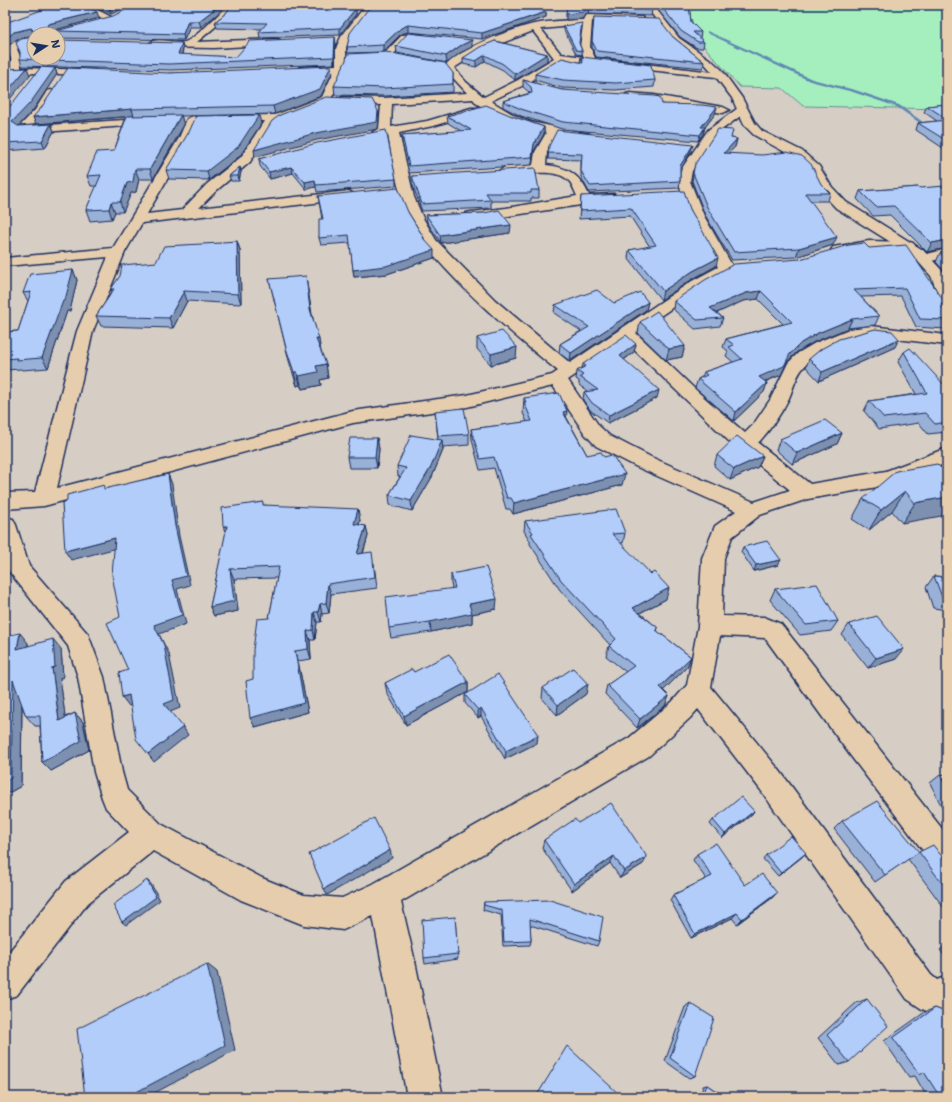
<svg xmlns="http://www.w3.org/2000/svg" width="952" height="1102" viewBox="0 0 952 1102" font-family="'Shantell Sans',sans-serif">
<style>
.green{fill:#a5efbe;stroke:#608f8e}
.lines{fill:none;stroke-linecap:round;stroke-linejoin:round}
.stream{fill:#5e88b2;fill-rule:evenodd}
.minor-casing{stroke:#1b2f5e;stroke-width:3}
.tertiary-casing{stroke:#1b2f5e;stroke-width:3}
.minor{fill:#e6cdae;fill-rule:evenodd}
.tertiary{fill:#e6cdae;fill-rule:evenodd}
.wall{fill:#99b0d7;stroke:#1b2f5e}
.shaded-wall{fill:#7d90af;stroke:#1b2f5e}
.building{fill:#b2cdfa;stroke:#1b2f5e}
</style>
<rect width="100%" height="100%" fill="#d6cdc5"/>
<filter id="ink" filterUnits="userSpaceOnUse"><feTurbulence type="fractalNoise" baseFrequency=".025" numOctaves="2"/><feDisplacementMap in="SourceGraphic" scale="8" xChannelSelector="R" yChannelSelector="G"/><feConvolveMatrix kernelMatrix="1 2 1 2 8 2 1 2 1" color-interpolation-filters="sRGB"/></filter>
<g filter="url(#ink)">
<polygon class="green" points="685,5 947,5 947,109 803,106 782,88 740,87 702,44"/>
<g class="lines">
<polygon class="stream" points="707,31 812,79 855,90 899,105 930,127 927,128 897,107 853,92 810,81 707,33"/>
<g class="minor-casing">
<g id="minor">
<polygon points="77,5 88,5 115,19 114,21 108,21"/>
<path d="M227,5H235L227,17L197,42L277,39L280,40V44L214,48L153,47L148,44C156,36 175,44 185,42C193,40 222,12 227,5Z"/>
<path d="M382,5H396L368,14L349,39L346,48V68L330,101L280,120L272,126L250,162L217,190L199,208L349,191L356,195L349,199L142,223L125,252L93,331L57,488L353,411L467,395L552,375L558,371C524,344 491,315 460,284C441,264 420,243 409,217C397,191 393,163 388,135L378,136L372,133L374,131L379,129L381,105L342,103L337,100L342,97L384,98L467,93L444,68C459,48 510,30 534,24C550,21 567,20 583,20L585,16L588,15L642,17L643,19L639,22L592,21L590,47L595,58L721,73L725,74L726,76L725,78L564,61L526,84L491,101L514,115L531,122L590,134L592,136L586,140L556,135L547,152L546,165C568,167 580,175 589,195L614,194L616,197L614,200L488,219H466L464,216L466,213L471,212L506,208L577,196C575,192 573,186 570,182C554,162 506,182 499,171L505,167L533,165L535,152L546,133L506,119L477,104L473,99L392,104L391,127L427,121L471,108H479L481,110L479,112L433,126L399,133L414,197L423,218L436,240L495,300L570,363L692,281L718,267L690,216L678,181L680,171L708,130L738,108H746L748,110L746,112L716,134L692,171L690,181L704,216L733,267L728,274L702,287L636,333L698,392L745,433L753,425L770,400L788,363L798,353L815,343L849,329L871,326L947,335V345L871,336C849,339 818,350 803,368C796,376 793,389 789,398C781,414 770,430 758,443L810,484L886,471L947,448V463L889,485L808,499L760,515L732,537L724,558L722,616L764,617L781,624L947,835V874L937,869L850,755L765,638L720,636L711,687L780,771L931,975L937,980L947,976V1010L934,1014L922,1009L907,999L760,789L698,709L690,718L649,756L401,902L416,966L443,1097H407L373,916L343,930L304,925L241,900L153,851L88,903L17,995L5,999V957L66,881L129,832L106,808L102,798L94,772L78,677L68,646L8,570L5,561V517L13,519L16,525L29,566L88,634L104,677L122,772L127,790L161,824L262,878L304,895L342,898L373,884L629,738L672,702L687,685L689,674L698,626L702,558L715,526L736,511L637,467L596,446L585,434L553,386L467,407L353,423L44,506L5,509V493L35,492L77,331L108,257L5,266V258L113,248L179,138L187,119L193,116L199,119L191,138L147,214L182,210L207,184L241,157L264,121H229L225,120L223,118L225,116L275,115L322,97L334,71L300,73L295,70L300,67L336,65V48L341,37L362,10ZM583,25L580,47L584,57L561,54L541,29ZM533,31L554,58L518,80L484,97L466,82L454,68L479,52ZM625,341L738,450L742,451L790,490L754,502L651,457L610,436L599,426L568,380Z"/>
<polygon points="421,34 426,37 424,39 407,40 390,58 384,58 382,56 402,35"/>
<path d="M34,36V42L23,44L17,49L21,59V68L96,70L101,73L96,76L40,73L5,74V68H11V59L7,48C14,39 24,38 34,36Z"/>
<polygon points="51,90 56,93 43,114 32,126 155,118 161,121 155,124 28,133 19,131 17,129 19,127 35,110 47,91"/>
<polygon points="630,93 654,95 723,107 729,110 723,113 626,98 625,96 626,94"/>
<polygon points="869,241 908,242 913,243 915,246 913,249 908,250 869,249 838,254 833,253 831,250 833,247"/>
<polygon points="947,249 947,257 924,263 919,262 917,259 919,256"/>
</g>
</g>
<g class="tertiary-casing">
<polygon id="tertiary" points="645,5 653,5 679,38 712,61 721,69 742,98 755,123 762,131 802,151 819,166 831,186 846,202 923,250 946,275 947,303 941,301 931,276 913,256 836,208 820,191 810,171 794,157 754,135 744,125 732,98 713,73 706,65 673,42"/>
</g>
<use href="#minor" class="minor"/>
<use href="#tertiary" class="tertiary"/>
</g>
<g class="wall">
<polygon points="91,5 131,5 111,14"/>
<polygon points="353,5 376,5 365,7"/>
<polygon points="382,5 546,12 546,17 482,39 408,32 401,34 383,52 348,53 347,47"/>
<polygon points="567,5 652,10 651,16 588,14 585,15 582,19 566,20"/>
<polygon points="654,5 689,5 691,22 701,32 700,38 704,42 703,48 697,48 680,37"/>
<polygon points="340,6 356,8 356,14 340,35 260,38 259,32 262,29 217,28 215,22 227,12"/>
<polygon points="220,12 201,27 190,27 184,40 58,38 58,34 34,34 34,58 182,43 183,49 182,55 236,57 336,44 334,64 171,70 22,66 20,59 33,37 33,35 17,39 6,48 10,59 10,66 5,67 5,23 99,18 54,30 56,31"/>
<polygon points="594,17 673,37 704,62 703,68 596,57 592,47"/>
<polygon points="564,26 579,43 582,51 582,55 576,54 564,30"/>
<polygon points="495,41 547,54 547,61 515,80 503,70 485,61 476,67 463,64 463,58"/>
<polygon points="396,46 472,47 460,53 447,63 397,53"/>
<polygon points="581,57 655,80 654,87 615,90 562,88 535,80 535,74 580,62"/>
<polygon points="55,68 57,74 34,109 18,126 51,124 54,131 45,148 5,151 5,111 7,110"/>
<polygon points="169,73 332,73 321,96 275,114 181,116 184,125 153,179 139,179 136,192 131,193 123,212 115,212 112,219 90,221 86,210 97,186 91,186 87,176 114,151 126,117 36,124 33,117"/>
<polygon points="453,73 453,92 385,96 335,95 334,86"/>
<polygon points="523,80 562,90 662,104 715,114 705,127 703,134 698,141 562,129 521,116 503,107 503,101 530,93 523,87"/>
<polygon points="947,104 947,147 943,148 916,130 918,123 937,121 924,112 927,106"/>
<polygon points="447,116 512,116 544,127 544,134 534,151 532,165 409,173 402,142 402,135 461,131 448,123"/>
<polygon points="261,124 240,156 209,180 169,179 166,170"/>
<polygon points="731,138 737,139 735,147 729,153 821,184 830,193 828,201 811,201 833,245 796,257 732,260 705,215 692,181 695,164"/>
<polygon points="549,146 691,151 680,170 680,181 679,188 589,192 581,177 581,160 548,159"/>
<polygon points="259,159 396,179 396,186 317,192 316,187 306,189 293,173 270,179 260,166"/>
<polygon points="240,167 241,172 239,181 231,181 229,176"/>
<polygon points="412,176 539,190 539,198 531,198 531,201 491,201 491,208 422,211 412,183"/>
<polygon points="919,187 947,248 927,252 890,215 873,216 857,199 860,191"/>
<polygon points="318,196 408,212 424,238 424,240 434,258 387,274 354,277 350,243 321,245 319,238 322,219"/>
<polygon points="581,196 690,209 716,266 691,280 661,300 628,258 629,250 650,247 630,216 579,219"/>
<polygon points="484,213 510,233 441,243 427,222 426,215"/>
<polygon points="237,241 240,250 241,304 187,301 173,328 101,326 96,316 112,292 111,289 156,262 221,243"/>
<polygon points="869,248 946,304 944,308 947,315 947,326 945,329 916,327 901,296 861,297 879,316 875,325 848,328 814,342 797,352 787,362 781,375 765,382 767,383 764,392 734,421 695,388 698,379 702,377 704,372 733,362 726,356 728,351 723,347 726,339 783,324 758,299 743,301 717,313 723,318 720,326 695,329 673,309 674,301 800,259"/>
<polygon points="947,251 947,274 936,262 940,253"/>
<polygon points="73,270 77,280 70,311 67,311 48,368 22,370 21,369 5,370 5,332 18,331 28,301 23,293"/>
<polygon points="269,279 308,290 312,314 321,352 326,364 328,378 320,380 321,385 302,389 300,385 297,386 289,361"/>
<polygon points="648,302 646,310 570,361 559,353 560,344 581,331 554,313 555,305 614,303"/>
<polygon points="640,322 685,346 682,357 666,360 638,333"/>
<polygon points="477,338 516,358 491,365 477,349"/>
<polygon points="636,344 634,352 624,360 657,398 608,423 591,411 583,400 584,392 587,391 579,385 579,381 576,379 577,371 582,368 583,364"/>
<polygon points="895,347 819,381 806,367 809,359"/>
<polygon points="904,352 947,388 947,432 928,434 919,423 879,429 864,411 869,401 916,394 898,362"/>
<polygon points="524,398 567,418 587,455 622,485 513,514 510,509 506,509 494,468 480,470 472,440 471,429 527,422 523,413"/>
<polygon points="435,411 469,434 469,445 443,447 443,450 432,477 412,511 390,505 389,495 400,477 398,476 397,466 438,439"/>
<polygon points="842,433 837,444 792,464 776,450 780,439"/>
<polygon points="377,438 379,449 377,468 349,468 347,457"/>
<polygon points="717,455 763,456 758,467 730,480 714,466"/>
<polygon points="947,474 902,523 892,511 869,530 852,519 863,499"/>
<polygon points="264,505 360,520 359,525 366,526 368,536 363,554 374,563 377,588 331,594 329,613 322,614 321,622 317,622 315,640 310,640 311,659 298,661 308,712 255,727 253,679 269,618 277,578 234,579 238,611 214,616 210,607 226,533"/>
<polygon points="525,521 625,533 623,543 621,543 666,599 640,613 658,628 657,631 691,657 687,667 663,690 669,696 665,706 637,728 605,694 607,685 626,672 606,656 609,646 610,645 560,590 530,544 530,541 524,531"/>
<polygon points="743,547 778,565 754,571 741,552"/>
<polygon points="451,574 496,609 472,614 472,623 431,632 391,638 389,628 452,588 451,584"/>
<polygon points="934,576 947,577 947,610 933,608 926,587"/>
<polygon points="775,589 838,621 831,631 800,635 770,600"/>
<polygon points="849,624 896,659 868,668 842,635"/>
<polygon points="5,636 28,643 28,646 61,649 63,677 60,678 65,717 75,713 83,722 89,750 51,771 42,762 40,726 35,726 26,716 22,706 21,786 5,795"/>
<polygon points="414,672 468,682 468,692 406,725 387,693 385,683"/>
<polygon points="543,688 586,694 557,715 542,698"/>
<polygon points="465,695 537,743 505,759 481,716 478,718 465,703"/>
<polygon points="947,774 947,817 930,783 940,775"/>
<polygon points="754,811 751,815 722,838 710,824 713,820"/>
<polygon points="842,821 947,863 947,912 908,859 875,882 834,829"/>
<polygon points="578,823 643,864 620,878 610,863 572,891 542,848 544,840"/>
<polygon points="806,853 778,876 763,859 766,855"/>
<polygon points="697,854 745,885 772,898 737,924 732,918 691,938 670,900 673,895 706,879 693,860"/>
<polygon points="484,902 599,941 597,946 530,925 531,941 530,945 503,946 501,915 483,910"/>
<polygon points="455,917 458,959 425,964 424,958"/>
<polygon points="947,945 947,959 940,950"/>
<polygon points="867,999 849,1062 839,1065 818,1038 856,1003"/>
<polygon points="690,1003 695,1076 689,1078 665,1061 685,1007"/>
<polygon points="935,1008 945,1012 947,1097 927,1097 915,1076 909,1077 884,1041 925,1012"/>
<polygon points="707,1085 725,1097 700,1097 703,1086"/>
</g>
<g class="shaded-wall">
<polygon points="117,5 131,5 111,14 109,8"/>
<polygon points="220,5 226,5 220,12 201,27 199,21"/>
<polygon points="365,5 376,5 365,7"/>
<polygon points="589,7 588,14 585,15 582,19 566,20 566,14"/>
<polygon points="356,8 356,14 340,35 340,28"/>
<polygon points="97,12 99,18 51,31 46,29 48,24"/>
<polygon points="546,12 546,17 482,39 482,33"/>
<polygon points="188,21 190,27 184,40 183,34"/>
<polygon points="408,25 408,32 401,34 383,52 383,45 401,28"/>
<polygon points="31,28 34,35 17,39 6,48 10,59 10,66 5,67 5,40 14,32"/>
<polygon points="335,37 336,44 334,64 334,57"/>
<polygon points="472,40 472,47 460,53 447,63 446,56 460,46"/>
<polygon points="182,43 183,49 180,61 178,54"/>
<polygon points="547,54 547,61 515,80 515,74"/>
<polygon points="485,55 485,61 476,67 476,61"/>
<polygon points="331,66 332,73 321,96 275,114 273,106"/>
<polygon points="27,68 30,75 5,105 5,94"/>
<polygon points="55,68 57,74 34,109 16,129 12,122"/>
<polygon points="717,107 715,114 700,134 701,127"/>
<polygon points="132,109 134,116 36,124 33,117"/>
<polygon points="378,111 379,118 378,129 317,140 255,157 254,150"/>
<polygon points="181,115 184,125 153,179 150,169"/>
<polygon points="259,115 261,124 240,156 209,180 207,171"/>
<polygon points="51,124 54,131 45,148 42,141"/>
<polygon points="544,127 544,134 534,151 532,165 534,144"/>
<polygon points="705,127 703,134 698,141 700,135"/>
<polygon points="737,139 735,147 722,160 724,153"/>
<polygon points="946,141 947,141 947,147 943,148"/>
<polygon points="693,145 691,151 679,173 680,166"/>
<polygon points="240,167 241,172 239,181 238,176"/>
<polygon points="291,167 293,173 270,179 269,172"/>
<polygon points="135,169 139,179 136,192 131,193 123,212 120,202 127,183"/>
<polygon points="315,180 316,187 306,189 305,182"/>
<polygon points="111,202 115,212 112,219 109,209"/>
<polygon points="511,225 510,233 441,243 440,235"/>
<polygon points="837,237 833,245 796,257 799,248"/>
<polygon points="947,240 947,248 927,252 932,243"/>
<polygon points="237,241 240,250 241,304 238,294"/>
<polygon points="434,250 434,258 387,274 354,277 353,270"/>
<polygon points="718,258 716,266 691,280 661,300 663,291 693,271"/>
<polygon points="73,270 77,280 70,311 67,311 48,368 42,358"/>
<polygon points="306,276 308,290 313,323 310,309"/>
<polygon points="184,291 187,301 173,328 169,318"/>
<polygon points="761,291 758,299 743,301 708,317 710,308 746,293"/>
<polygon points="648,302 646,310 570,361 571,353"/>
<polygon points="852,319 848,328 814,342 797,352 787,362 781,375 756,385 759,377 790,354 801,343 818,333"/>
<polygon points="316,339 319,339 321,352"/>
<polygon points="899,339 895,347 819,381 822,372"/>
<polygon points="636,344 634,352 618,364 620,356"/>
<polygon points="685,346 682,357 666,360 669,349"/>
<polygon points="517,347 516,358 491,365 491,354"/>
<polygon points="326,364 328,378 320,380 321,385 302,389 299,376 316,366"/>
<polygon points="294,372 297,372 300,385 297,386"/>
<polygon points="767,383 764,392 734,421 736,412"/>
<polygon points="659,390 657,398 608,423 609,415"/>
<polygon points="567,411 566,422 563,412"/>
<polygon points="842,433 837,444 792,464 797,453"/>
<polygon points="377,438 379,449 377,468 375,457"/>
<polygon points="442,440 443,450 432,477 412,511 411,501"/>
<polygon points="763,456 758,467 730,480 734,469"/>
<polygon points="168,474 172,484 179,536 190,585 177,589 186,624 159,634 169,654 180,708 170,712 164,704 154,625 172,580 175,526"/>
<polygon points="625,474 622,485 513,514 514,503"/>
<polygon points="905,491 892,511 869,530 881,510"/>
<polygon points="947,497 947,515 902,523 915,503"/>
<polygon points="358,509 360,520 356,535 354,524"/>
<polygon points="223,526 227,526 227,537"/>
<polygon points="366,526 368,536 359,565 357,554"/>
<polygon points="115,538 121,547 71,560 65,551"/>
<polygon points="781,560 778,565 754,571 756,565"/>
<polygon points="230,569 234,579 238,611 214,616 210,607"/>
<polygon points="328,584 331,594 329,613 326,603"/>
<polygon points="669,588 666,599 630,618 633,608"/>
<polygon points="497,599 496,609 472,614 472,623 431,632 430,622 469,604"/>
<polygon points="320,604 322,614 321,622 318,612"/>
<polygon points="314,612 317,622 315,640 313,630"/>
<polygon points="307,631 310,640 311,659 308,649"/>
<polygon points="20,633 28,643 26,659 17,649"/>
<polygon points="53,639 61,649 63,677 60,678 67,730 59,721 52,668"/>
<polygon points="904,649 896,659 868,668 876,658"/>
<polygon points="295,651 298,661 308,712 255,727 250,718"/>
<polygon points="691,657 687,667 657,697 660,687"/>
<polygon points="13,680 22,690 21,786 5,795 5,781"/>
<polygon points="468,682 468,692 406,725 404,716"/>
<polygon points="588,684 586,694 557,715 558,705"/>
<polygon points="129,695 135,703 129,706 122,697"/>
<polygon points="669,696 665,706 637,728 640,719"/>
<polygon points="481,708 481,716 478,718 478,710"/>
<polygon points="75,713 83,722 89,750 51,771 42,762"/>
<polygon points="183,727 188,735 154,762 148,754"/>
<polygon points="538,735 537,743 505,759 506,751"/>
<polygon points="754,811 751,815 722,838 725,834"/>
<polygon points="390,850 392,858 327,895 324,889"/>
<polygon points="806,853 802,857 778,876 781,873"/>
<polygon points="614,856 610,863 572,891 574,884"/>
<polygon points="647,857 643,864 620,878 624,871"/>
<polygon points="147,880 151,884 160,900 126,925 122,922"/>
<polygon points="777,893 772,898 737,924 742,919"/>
<polygon points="737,913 732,918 691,938 695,934"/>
<polygon points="207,964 217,972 235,1050 147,1097 127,1097"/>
</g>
<g class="building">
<polygon points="56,5 85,5 97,12 48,24 46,29 54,29 56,31 113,16 135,5 220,5 199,21 188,21 183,34 56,31 54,33 54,34 34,34 34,58 58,58 58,40 182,43 178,54 236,57 250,41 335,37 334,57 169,64 20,59 20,52 16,43 21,39 33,37 33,30 31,28 14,32 5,40 5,23"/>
<polygon points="102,5 117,5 109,8"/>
<polygon points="231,5 339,5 340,6 356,8 340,28 259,32 267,23 215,22 227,12"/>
<polygon points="382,5 528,5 546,12 482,33 408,25 401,28 383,45 347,47 350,33 368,9"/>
<polygon points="567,5 649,5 652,10 589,7 585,9 583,12 566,14"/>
<polygon points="660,5 689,5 691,22 701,32 693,32 704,42 698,42 681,31"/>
<polygon points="594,17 659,19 673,37 704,62 597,51 592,41"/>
<polygon points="582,23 579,43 582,51 576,50 564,26"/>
<polygon points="408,33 472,40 460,46 446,56 396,46"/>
<polygon points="495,41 547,54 515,74 503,64 485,55 476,61 463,58 480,47"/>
<polygon points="5,47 7,53 7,60 5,60"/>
<polygon points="386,52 445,63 453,73 453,84 384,88 334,86 346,60 347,54"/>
<polygon points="581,57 651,65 655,80 616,83 563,80 535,74 562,58 583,63"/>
<polygon points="331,66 320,89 273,106 132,109 33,117 41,108 68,68 169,73"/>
<polygon points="41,67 55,68 31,102 12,122 18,126 51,124 42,141 5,143 5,111 7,110"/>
<polygon points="27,68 5,94 5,69"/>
<polygon points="523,80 562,90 655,96 660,97 662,104 702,105 717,107 701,127 705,127 700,135 563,122 521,109 503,101 532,93 531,87"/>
<polygon points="326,97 372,99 378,111 377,122 316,133 254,150 272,121 280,115"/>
<polygon points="947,104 947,119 927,106"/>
<polygon points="486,105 512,116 544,127 534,144 532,157 409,166 402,135 471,130 447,116"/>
<polygon points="181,115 150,169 135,169 133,182 127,183 120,202 111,202 109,209 86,210 101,175 87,176 97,152 114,151 127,116"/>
<polygon points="259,115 238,147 207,171 166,170 190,130 196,116"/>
<polygon points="947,120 947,141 918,123"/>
<polygon points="718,129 733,130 731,138 737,139 724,153 762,155 787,152 802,156 811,164 821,184 830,193 805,193 837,237 799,248 734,252 707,207 693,173 695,164"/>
<polygon points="386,130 396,179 316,185 315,180 305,182 291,167 269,172 259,159 317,143"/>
<polygon points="557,130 693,145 680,166 680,181 590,186 581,171 582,154 548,153 549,146"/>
<polygon points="240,167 238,176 229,176"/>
<polygon points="535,168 539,190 531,190 531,193 486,193 491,200 422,204 412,176"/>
<polygon points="945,186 947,187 947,240 932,243 894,206 876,207 860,191 919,187 920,188"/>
<polygon points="398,188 408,212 424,238 423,238 434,250 386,266 353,270 349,235 319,238 319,219 323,219 318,196"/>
<polygon points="684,191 690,209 718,258 693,271 663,291 629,250 656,245 631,208 580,211 581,196"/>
<polygon points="499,210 511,225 440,235 426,215 484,213"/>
<polygon points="237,241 238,294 184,291 169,318 96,316 114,289 111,289 120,276 122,265 156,262 164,246 221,243 222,242"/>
<polygon points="864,243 869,248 906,245 946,304 941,304 947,315 947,320 920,319 905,288 854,290 879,316 852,319 818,333 801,343 790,354 784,366 759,377 767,383 736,412 698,379 707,375 704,372 742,359 729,347 734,345 726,339 792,322 761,291 746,293 710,308 723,318 697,320 674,301 705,280 734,264 800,259 849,245"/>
<polygon points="947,251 947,260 940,253"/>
<polygon points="73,270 65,300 63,301 42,358 16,360 17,358 5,359 5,332 18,331 31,292 23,293 30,274"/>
<polygon points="306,276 310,309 319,339 316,339 326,364 316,366 318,372 299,376 297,372 294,372 286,348 269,279"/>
<polygon points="597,290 614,303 640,292 648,302 571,353 560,344 589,327 555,305"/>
<polygon points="657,311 685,346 669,349 640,322"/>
<polygon points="875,329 892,331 899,339 822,372 809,359 821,349 839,339"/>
<polygon points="502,331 517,347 491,354 477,338"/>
<polygon points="626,335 636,344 620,356 659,390 609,415 592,403 584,392 598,390 580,377 583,375 577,371 586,366 583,364"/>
<polygon points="910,348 947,388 947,422 935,424 925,413 884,418 869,401 927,393 904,352"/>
<polygon points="559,393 567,411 563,412 587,455 601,452 604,457 612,455 625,474 514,503 511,498 507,498 494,457 480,459 471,429 532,421 524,402 526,402 524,398"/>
<polygon points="464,408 469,434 438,436 435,411"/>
<polygon points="825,420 842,433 797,453 780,439"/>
<polygon points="411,435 442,440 431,467 411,501 389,495 406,468 397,466"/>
<polygon points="737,436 763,456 734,469 717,455"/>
<polygon points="350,438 377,438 375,457 347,457"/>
<polygon points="937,464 947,474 947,497 915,503 905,491 881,510 863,499 896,471"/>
<polygon points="168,474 175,526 186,576 172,580 182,615 154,625 164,645 174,700 164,704 183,727 148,754 136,739 129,695 122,697 119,673 128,670 107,623 120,617 112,575 115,538 65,551 62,503 67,501 67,495 104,485 104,489"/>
<polygon points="263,502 263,505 358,509 354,524 366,526 357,554 372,552 375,577 328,584 326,603 320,604 318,612 314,612 313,630 307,631 308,649 295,651 304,703 250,718 246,681 253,679 253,650 257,619 269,618 279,567 230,569 234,601 210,607 227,526 223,526 222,508"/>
<polygon points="616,509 625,533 612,534 651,574 654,572 669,588 633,608 658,628 656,630 691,657 660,687 669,696 640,719 607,685 634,666 609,646 616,639 561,580 531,534 533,533 525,521"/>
<polygon points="767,541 781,560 756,565 743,547"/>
<polygon points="486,567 497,599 469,604 472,613 430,622 389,628 386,597 455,588 451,574"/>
<polygon points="934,576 947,577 947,598 942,597"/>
<polygon points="817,584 838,621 806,625 775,589"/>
<polygon points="877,616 904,649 876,658 849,624"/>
<polygon points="20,633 17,649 53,639 55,667 52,668 59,721 75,713 81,741 42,762 40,716 26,716 13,680 11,778 5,781 5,636"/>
<polygon points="449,654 468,682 404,716 385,683 412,669 414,672"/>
<polygon points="573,668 588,684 558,705 543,688"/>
<polygon points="498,674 538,735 506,751 481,708 478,710 465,695"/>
<polygon points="947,774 947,788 940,775"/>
<polygon points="741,797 754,811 725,834 713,820"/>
<polygon points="877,801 919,852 885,875 842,821"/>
<polygon points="611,803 647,857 624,871 614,856 574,884 544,840 575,819 578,823"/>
<polygon points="374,818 390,850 324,889 309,854"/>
<polygon points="791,836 806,853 781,873 766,855"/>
<polygon points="716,843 745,885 762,874 777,893 742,919 737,913 695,934 673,895 712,876 697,854"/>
<polygon points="933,845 947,863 947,890 919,852"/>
<polygon points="147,880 156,897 122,922 113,905"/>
<polygon points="550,900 603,917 599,941 530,919 531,941 504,942 502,910 484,905 484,902"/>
<polygon points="455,917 458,954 424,958 422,920"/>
<polygon points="207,964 225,1045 127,1097 85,1097 77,1029"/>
<polygon points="867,999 888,1026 849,1062 827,1035"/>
<polygon points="690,1003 714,1018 695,1076 670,1058"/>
<polygon points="935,1008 945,1012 947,1011 947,1097 940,1097 924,1072 920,1075 893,1038"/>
<polygon points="567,1046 622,1097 536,1097"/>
<polygon points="707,1085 725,1097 702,1097"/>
</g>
</g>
<rect width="952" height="1102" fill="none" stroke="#e6cdae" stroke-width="20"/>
<rect x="10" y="10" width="932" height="1082" fill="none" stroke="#1b2f5e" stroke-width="1.5" filter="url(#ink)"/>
<g transform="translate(46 46) rotate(78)"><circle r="19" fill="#e6cdae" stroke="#958e8e"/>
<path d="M0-3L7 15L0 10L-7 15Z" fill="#1b2f5e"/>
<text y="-6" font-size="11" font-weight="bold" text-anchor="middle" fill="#1b2f5e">N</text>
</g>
</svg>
